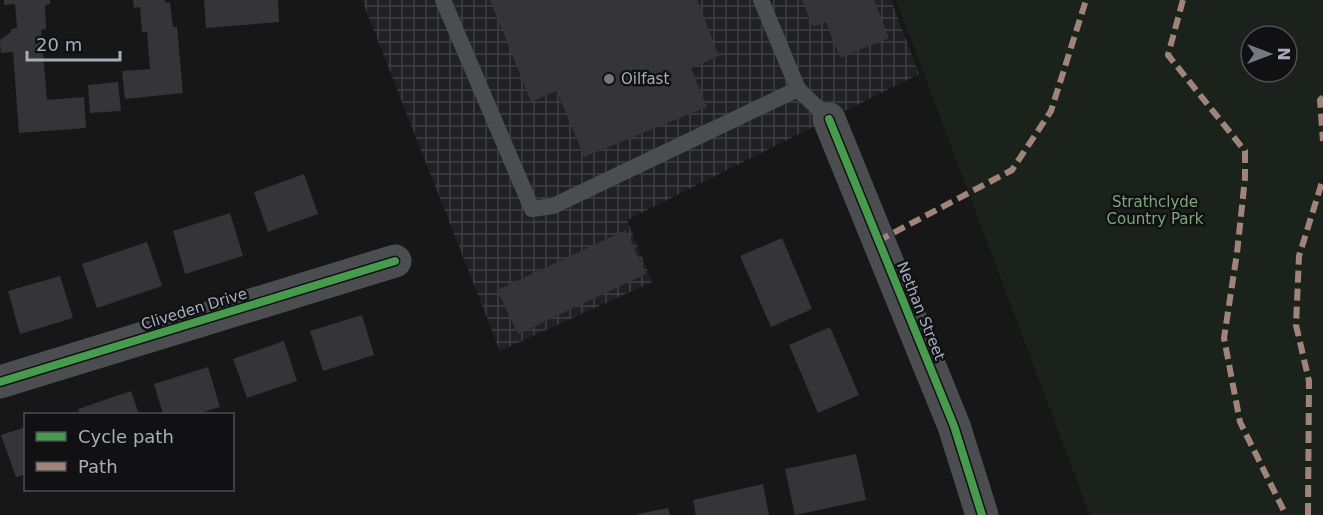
<svg xmlns="http://www.w3.org/2000/svg" width="1323" height="515" viewBox="0 0 1323 515" font-family="'DejaVu Sans',sans-serif">
<style>
.industrial{fill:url(#industrial-grid)}
.park{fill:#1b221c;fill-rule:evenodd}
.building{fill:#353537}
.lines{fill:none;stroke-linecap:round;stroke-linejoin:round}
.service{stroke:#4b4d51;stroke-width:16}
.minor{stroke:#4b4d51;stroke-width:33}
.quiet{stroke:#a18479;stroke-width:6;stroke-dasharray:12 6;stroke-linecap:butt}
.cycleway-casing{stroke:#111114;stroke-width:11}
.cycleway{stroke:#469c4c;stroke-width:8}
.poi-dot{fill:#757881;stroke:#111114;stroke-width:2}
.labels{text-anchor:middle;dominant-baseline:central;stroke-width:5;stroke-linejoin:round;paint-order:stroke}
.poi-label{font-size:15px;fill:#a7adba;stroke:#111114;text-anchor:start}
.park-label{font-size:15px;fill:#7ca67e;stroke:#111114}
.street-label{font-size:15px;fill:#a7adba;stroke:#111114}
</style>
<defs>
<pattern id="industrial-grid" width="8" height="8" patternUnits="userSpaceOnUse" patternTransform="scale(1.5)"><rect width="8" height="8" fill="#212124"/><path d="M0 4h8M4 0v8" fill="none" stroke="#3e3f42"/></pattern>
</defs>
<rect width="100%" height="100%" fill="#171718"/>
<polygon class="industrial" points="362,0 891,0 919,74 627,220 652,282 500,351"/>
<path class="park" d="M896,0H1323V515H1090ZM1251,36H1287V72H1251Z"/>
<g class="building">
<polygon points="4,0 50,0 50,4 45,5 46,29 41,30 47,100 84,97 86,128 19,133 13,52 1,53 0,43 0,40 11,32 11,29 17,28 15,4 4,5"/>
<polygon points="133,0 165,0 165,3 170,2 173,27 177,27 183,93 125,99 122,71 150,69 147,32 142,32 140,7 134,8"/>
<polygon points="204,0 278,0 279,22 206,28"/>
<polygon points="490,0 697,0 719,56 691,68 707,107 584,157 557,91 531,102"/>
<polygon points="802,0 874,0 889,38 840,58 826,22 813,27"/>
<polygon points="118,82 121,111 90,113 88,85"/>
<polygon points="304,174 318,214 268,232 254,192"/>
<polygon points="230,213 243,256 185,274 173,231"/>
<polygon points="626,230 646,274 518,334 497,290"/>
<polygon points="782,238 812,309 771,327 740,256"/>
<polygon points="147,242 162,286 97,308 82,264"/>
<polygon points="60,276 73,318 20,334 8,291"/>
<polygon points="362,315 374,355 323,371 310,331"/>
<polygon points="830,327 859,395 818,413 789,345"/>
<polygon points="284,341 297,381 247,398 233,359"/>
<polygon points="208,367 220,407 196,414 163,414 154,384"/>
<polygon points="131,391 139,414 80,414 78,409"/>
<polygon points="26,427 26,474 16,477 1,435"/>
<polygon points="856,454 866,500 795,515 785,469"/>
<polygon points="763,484 769,515 696,515 693,500"/>
<polygon points="668,508 670,515 638,515 638,514"/>
</g>
<g class="lines">
<g class="service">
<polyline points="443,0 532,209 553,206 798,89"/>
<polyline points="761,0 798,89 829,119"/>
</g>
<g class="minor">
<polyline points="829,119 954,426 982,515"/>
<polyline points="0,382 395,261"/>
</g>
<g class="quiet">
<polyline points="1183,0 1168,55 1245,151 1245,178 1237,253 1224,338 1240,422 1286,515"/>
<polyline points="1323,97 1320,100 1323,141"/>
<polyline points="878,241 1012,170 1051,111 1086,0"/>
<polyline points="1308,515 1309,381 1296,325 1299,256 1323,179"/>
</g>
<g class="cycleway-casing">
<g id="cycleway">
<polyline points="829,119 954,426 982,515"/>
<polyline points="0,382 395,261"/>
</g>
</g>
<use href="#cycleway" class="cycleway"/>
</g>
<circle class="poi-dot" cx="609" cy="79" r="6"/>
<g class="labels">
<g class="poi-label">
<text x="621" y="79">Oilfast</text>
</g>
<g class="park-label">
<text x="1155" y="202">Strathclyde<tspan x="1155" dy="17">Country Park</tspan></text>
</g>
<g class="street-label">
<text transform="translate(194 309) rotate(-17)">Cliveden Drive</text>
<text transform="translate(921 311) rotate(68)">Nethan Street</text>
</g>
</g>
<rect x="24" y="413" width="210" height="78" fill="#111114" stroke="#4d4f56" stroke-width="1.5"/>
<rect x="36" y="432" width="30" height="9" fill="#469c4c" stroke="#4d4f56" stroke-width="1.5"/>
<text x="78" y="443" font-size="18" fill="#a7adba">Cycle path</text>
<rect x="36" y="462" width="30" height="9" fill="#a18479" stroke="#4d4f56" stroke-width="1.5"/>
<text x="78" y="473" font-size="18" fill="#a7adba">Path</text>
<g transform="translate(1269 54) rotate(90)"><circle r="28" fill="#111114" stroke="#4d4f56" stroke-width="1.5"/>
<path d="M0-4.5L10 22L0 15L-10 22Z" fill="#757881"/>
<text y="-9" font-size="16" font-weight="bold" text-anchor="middle" fill="#a7adba">N</text>
</g>
<path d="M27 51v9h93v-9" fill="none" stroke="#a7adba" stroke-width="3"/>
<text x="36" y="51" font-size="18" fill="#a7adba" stroke="#111114" stroke-width="4.5" paint-order="stroke">20 m</text>
</svg>
